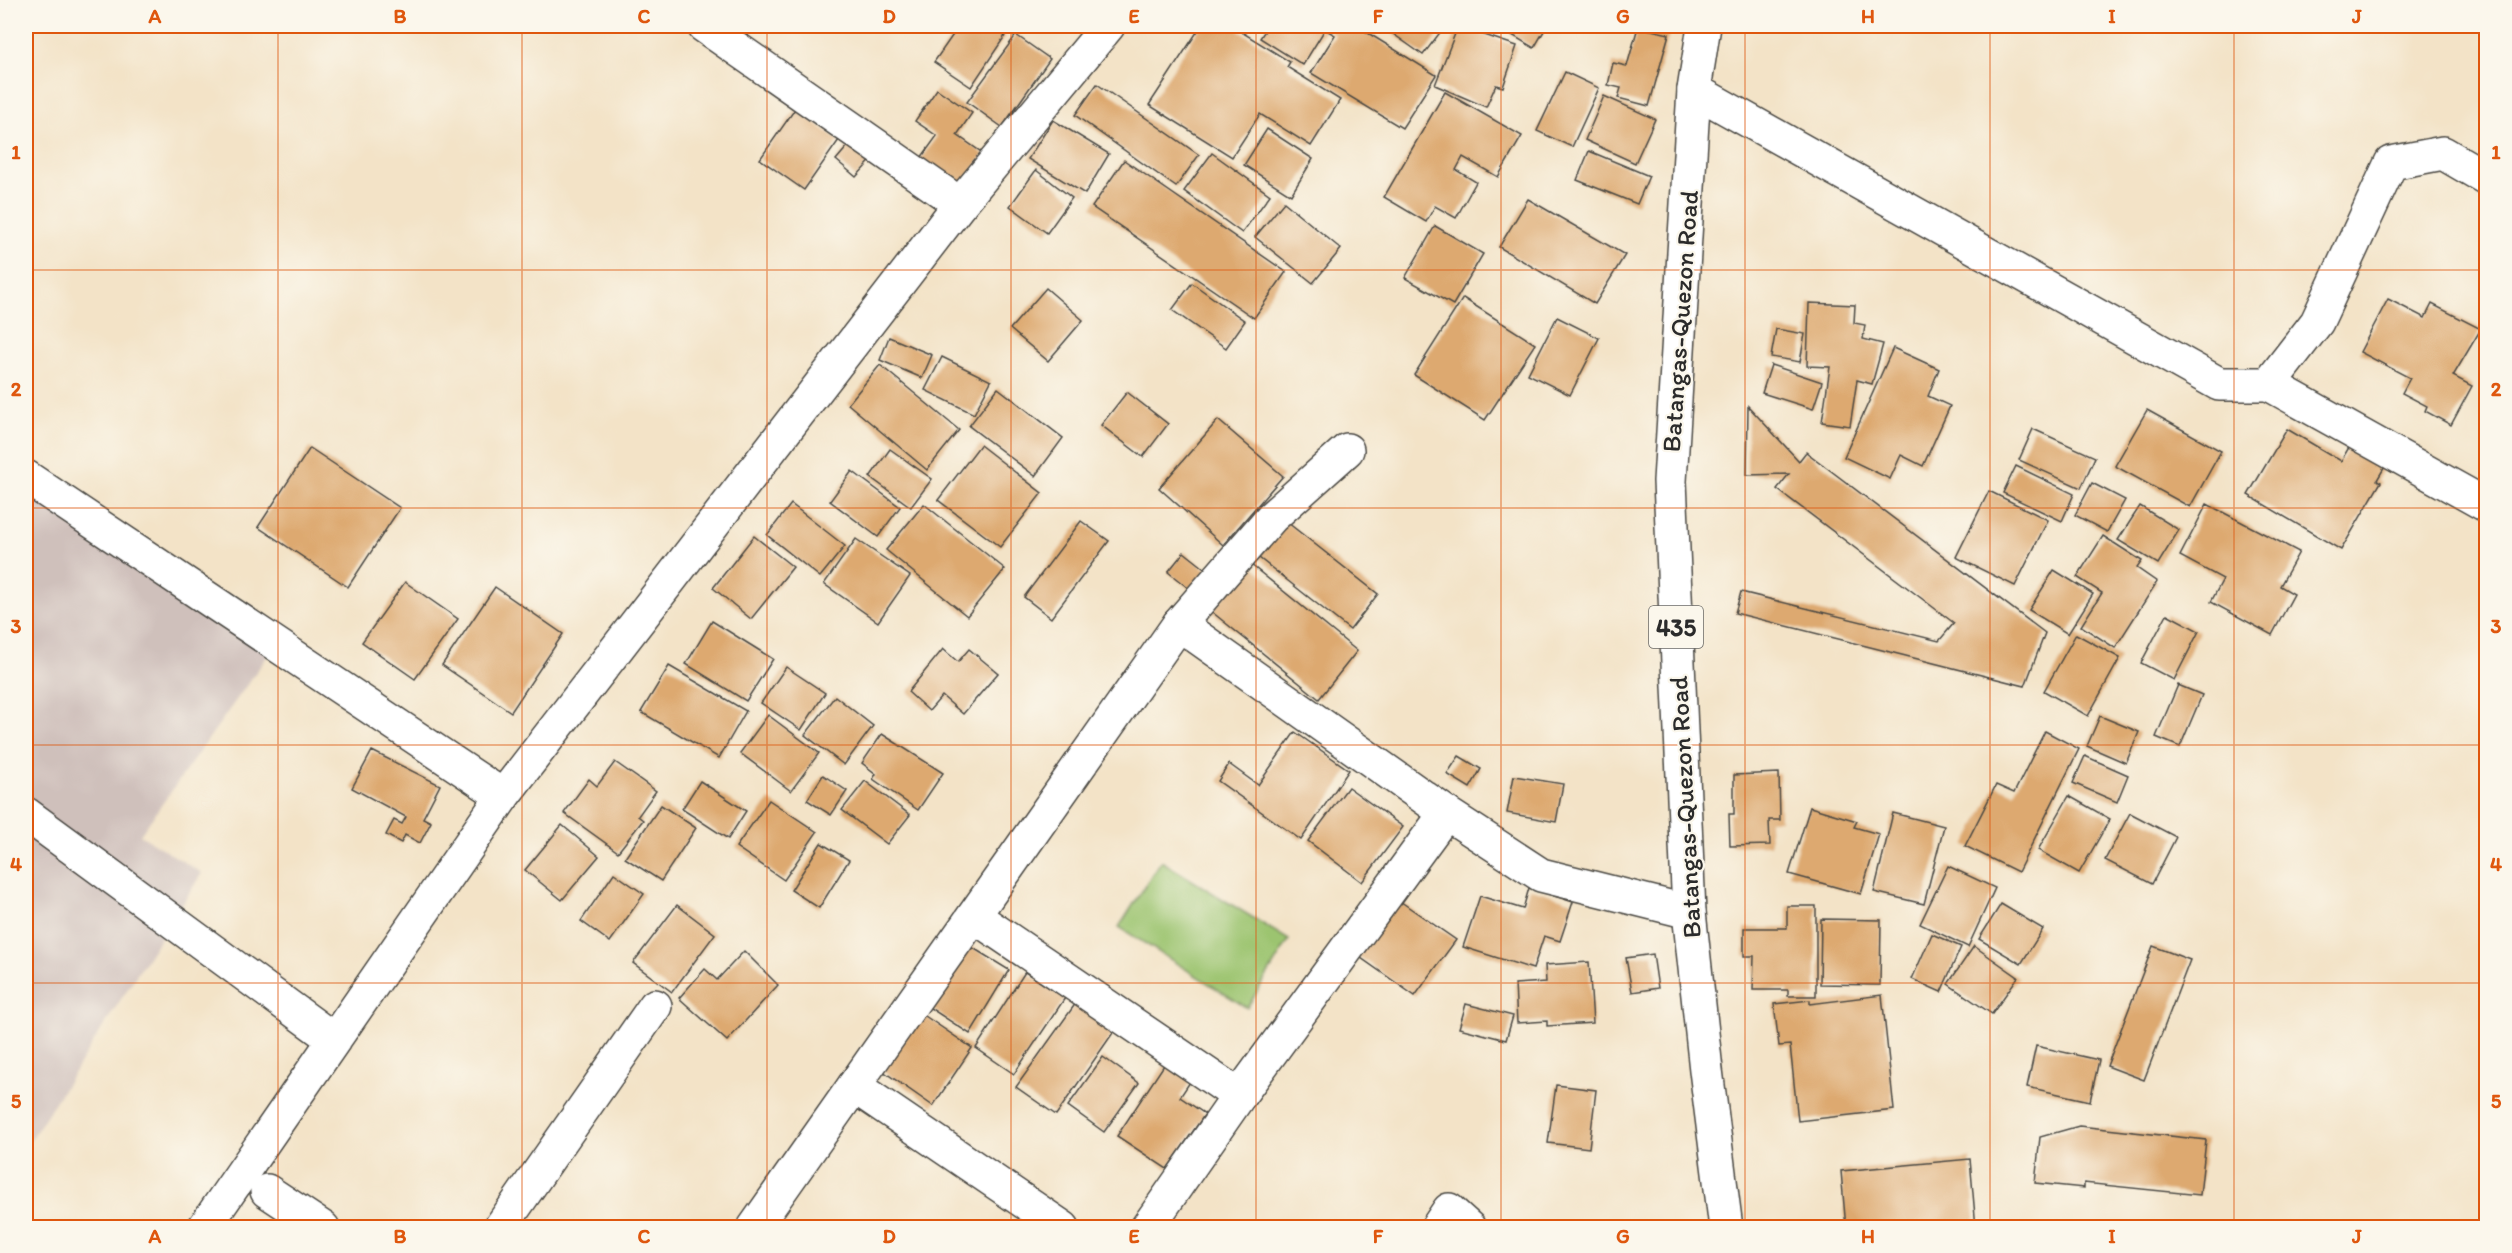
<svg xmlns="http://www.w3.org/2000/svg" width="2512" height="1253" viewBox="0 0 2512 1253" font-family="Itim,sans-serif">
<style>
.industrial{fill:#cfc0bb}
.green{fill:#9cc470;stroke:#64784e;stroke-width:1.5}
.building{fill:#dda970}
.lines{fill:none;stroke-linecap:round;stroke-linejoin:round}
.minor-casing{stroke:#494742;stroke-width:36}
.major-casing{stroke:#494742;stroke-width:36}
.minor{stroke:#fff;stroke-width:33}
.major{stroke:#fff;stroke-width:33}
.grid{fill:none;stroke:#df570e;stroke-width:1.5;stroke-opacity:0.55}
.labels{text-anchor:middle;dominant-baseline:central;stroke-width:4.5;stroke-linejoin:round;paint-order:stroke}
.shield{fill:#fbf7ec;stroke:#696865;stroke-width:1.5}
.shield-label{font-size:24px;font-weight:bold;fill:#2b2b2b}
.street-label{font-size:26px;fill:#2b2b2b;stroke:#fbf7ec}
.neatline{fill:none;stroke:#df570e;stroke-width:2}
.grid-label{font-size:20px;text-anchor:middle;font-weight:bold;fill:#df570e}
</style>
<rect width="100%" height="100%" fill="#fbf7ec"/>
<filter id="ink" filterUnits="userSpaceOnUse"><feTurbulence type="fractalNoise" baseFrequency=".0167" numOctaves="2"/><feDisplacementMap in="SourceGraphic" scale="12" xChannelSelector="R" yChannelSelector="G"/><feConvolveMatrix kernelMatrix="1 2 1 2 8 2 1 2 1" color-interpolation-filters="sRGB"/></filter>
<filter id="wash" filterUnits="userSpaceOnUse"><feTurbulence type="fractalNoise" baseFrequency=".008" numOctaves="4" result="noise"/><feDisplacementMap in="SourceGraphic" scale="24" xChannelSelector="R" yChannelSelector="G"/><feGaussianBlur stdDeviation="1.35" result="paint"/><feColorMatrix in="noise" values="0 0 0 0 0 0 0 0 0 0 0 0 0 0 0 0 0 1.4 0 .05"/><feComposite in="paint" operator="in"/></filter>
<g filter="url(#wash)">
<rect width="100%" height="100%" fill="#f3e3c7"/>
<polygon class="industrial" points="26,485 271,651 140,835 202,873 26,1147"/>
<polygon class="green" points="1161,861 1289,940 1247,1008 1119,927"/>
<g id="blocks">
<g class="building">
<polygon points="959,26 991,26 1005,36 971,87 934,62"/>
<polygon points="1201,26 1232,26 1290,62 1287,67 1340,100 1311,146 1260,114 1232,157 1149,105"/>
<polygon points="1268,26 1327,26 1303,65 1260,38"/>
<polygon points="1332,26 1366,26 1363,30 1436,75 1402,128 1311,73 1335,35 1328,31"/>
<polygon points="1382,26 1445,26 1423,55"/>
<polygon points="1458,26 1517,46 1503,87 1496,85 1486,107 1435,85"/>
<polygon points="1511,26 1547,26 1534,48 1507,32"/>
<polygon points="1638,27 1669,34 1649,106 1618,98 1621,88 1608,85 1613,63 1627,66"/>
<polygon points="1016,35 1050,59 1002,127 967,102"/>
<polygon points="1565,72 1599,88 1572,147 1537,131"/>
<polygon points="1097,84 1199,155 1176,187 1075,115"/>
<polygon points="937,89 972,113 957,135 984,154 954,198 913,169 937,136 915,121"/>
<polygon points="1445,92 1522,136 1498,177 1463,157 1456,170 1476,182 1456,218 1435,206 1426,222 1384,197"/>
<polygon points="1604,96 1655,119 1635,163 1585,140"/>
<polygon points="795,109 839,140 804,190 760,159"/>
<polygon points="1053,120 1109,154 1085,194 1028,159"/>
<polygon points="1267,129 1313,159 1291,195 1244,165"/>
<polygon points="854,139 875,156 856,177 836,160"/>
<polygon points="1589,151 1649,176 1637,204 1577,180"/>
<polygon points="1212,153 1270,195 1242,233 1184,191"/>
<polygon points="1124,160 1286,272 1254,318 1092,207"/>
<polygon points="1036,170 1072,198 1047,233 1010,206"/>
<polygon points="1528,199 1625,255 1595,304 1499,247"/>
<polygon points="1284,202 1341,249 1313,283 1255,237"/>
<polygon points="1435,226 1483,254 1453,305 1405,278"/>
<polygon points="1192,283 1245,321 1226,348 1172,310"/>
<polygon points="1046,288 1083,320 1048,361 1010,329"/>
<polygon points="1463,298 1535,344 1485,420 1414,375"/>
<polygon points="2388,299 2425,318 2432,304 2481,329 2453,376 2472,386 2451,425 2425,411 2427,406 2402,393 2410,378 2360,352"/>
<polygon points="1809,303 1855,305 1854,323 1865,325 1863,339 1883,344 1872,384 1857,380 1850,426 1822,422 1830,367 1807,366"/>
<polygon points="1557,317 1599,338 1570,395 1528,374"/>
<polygon points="1776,329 1805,334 1800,362 1771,357"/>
<polygon points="889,337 932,355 922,378 880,360"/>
<polygon points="1893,348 1939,369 1928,396 1950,406 1923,466 1901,455 1890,479 1844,457"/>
<polygon points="942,357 991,381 974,414 925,390"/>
<polygon points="880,365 959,430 927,470 848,404"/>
<polygon points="1771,365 1822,382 1813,409 1762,393"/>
<polygon points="998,388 1063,438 1035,476 969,426"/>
<polygon points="1127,392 1168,424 1143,457 1101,425"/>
<polygon points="1748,406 1799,461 1806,452 2045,633 2025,686 1735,613 1741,592 1939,641 1954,623 1777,489 1789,474 1747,475"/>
<polygon points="2147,410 2221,451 2190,507 2115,466"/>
<polygon points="1218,420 1283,476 1223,545 1159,488"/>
<polygon points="2033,429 2095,457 2081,488 2019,460"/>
<polygon points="2287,429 2341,461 2355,437 2390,458 2377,480 2381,482 2341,550 2248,495"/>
<polygon points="980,445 1042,493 1000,547 938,500"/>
<polygon points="310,448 400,508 348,587 258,527"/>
<polygon points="890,449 932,479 911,507 870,477"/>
<polygon points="2016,466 2074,494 2062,521 2003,493"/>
<polygon points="852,471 900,507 878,537 830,501"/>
<polygon points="2092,483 2125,500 2107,532 2075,515"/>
<polygon points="1989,491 2048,520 2015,586 1956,557"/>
<polygon points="791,504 845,546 820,577 767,535"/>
<polygon points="924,504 1005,569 967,616 886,550"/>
<polygon points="2207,504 2299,552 2280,586 2294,594 2272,635 2211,602 2223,579 2180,556"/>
<polygon points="2140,506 2179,530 2158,564 2118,540"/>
<polygon points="1283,519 1378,594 1350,630 1254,554"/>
<polygon points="1081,521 1109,541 1051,618 1024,597"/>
<polygon points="754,536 793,567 751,619 713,588"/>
<polygon points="2103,536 2142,561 2137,568 2157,582 2115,648 2081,626 2102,593 2077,577"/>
<polygon points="856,539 910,576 878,622 824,584"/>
<polygon points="1184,552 1208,571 1192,591 1168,572"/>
<polygon points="1250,564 1357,651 1319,699 1212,612"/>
<polygon points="2054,570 2093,594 2068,634 2029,610"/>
<polygon points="405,582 458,619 415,679 362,642"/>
<polygon points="495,587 563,634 511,712 442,665"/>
<polygon points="2167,614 2199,631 2174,680 2141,663"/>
<polygon points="712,621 773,659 746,701 686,664"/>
<polygon points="2076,634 2120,658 2088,716 2044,691"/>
<polygon points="943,649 958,662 969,649 998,673 963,714 942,696 929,711 908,692"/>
<polygon points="669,666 746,711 719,758 641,712"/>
<polygon points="786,667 825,693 801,730 761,703"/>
<polygon points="2178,685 2202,695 2180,747 2156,737"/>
<polygon points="835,696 873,726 844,765 805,735"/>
<polygon points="768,715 819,753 791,791 740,753"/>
<polygon points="2100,716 2139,732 2126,763 2087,746"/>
<polygon points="2045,731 2079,749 2018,872 1965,846 1996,785 2014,793"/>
<polygon points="1295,732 1349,770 1301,840 1218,781 1229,764 1258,785"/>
<polygon points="882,734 943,773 918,810 873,779 876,774 862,763"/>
<polygon points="372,751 440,785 423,818 431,822 420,843 405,835 401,843 386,835 394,820 402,824 406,817 352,788"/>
<polygon points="1459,756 1481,769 1470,788 1447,774"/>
<polygon points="2085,756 2128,775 2117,802 2073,783"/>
<polygon points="615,762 656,791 638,816 643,820 618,852 564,813 589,779 597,786"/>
<polygon points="1779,773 1780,820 1769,820 1770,845 1730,846 1729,814 1734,814 1734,775"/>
<polygon points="823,775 847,791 831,815 807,800"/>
<polygon points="1514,776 1563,784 1556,822 1507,813"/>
<polygon points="700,781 746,811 728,839 682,809"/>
<polygon points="865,781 910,815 887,844 842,810"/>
<polygon points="1348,787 1403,827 1362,882 1308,841"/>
<polygon points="2069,796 2110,819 2079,873 2038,850"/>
<polygon points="769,800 817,832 784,880 736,847"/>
<polygon points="661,805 696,828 661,881 625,858"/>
<polygon points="1810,807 1857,821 1854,827 1879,834 1861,894 1789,874"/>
<polygon points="1893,813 1944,826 1924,904 1874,892"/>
<polygon points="2130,813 2176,837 2152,884 2105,860"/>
<polygon points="562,825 599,856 562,900 525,870"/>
<polygon points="821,843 849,860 819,908 791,890"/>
<polygon points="1948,866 1995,888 1968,947 1920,924"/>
<polygon points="614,873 644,894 610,942 581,921"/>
<polygon points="1529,888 1573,902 1560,941 1544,936 1533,969 1463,947 1480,896 1523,909"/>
<polygon points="1394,897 1456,940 1415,996 1354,953"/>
<polygon points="2001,904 2043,929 2021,964 1979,939"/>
<polygon points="677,905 715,934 672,992 633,963"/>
<polygon points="1787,906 1816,906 1816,996 1788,996 1788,990 1753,990 1754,956 1744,956 1744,928 1787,928"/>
<polygon points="1821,919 1881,920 1880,985 1820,984"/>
<polygon points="1932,934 1961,947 1941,992 1912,979"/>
<polygon points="965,943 1009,970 970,1034 927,1006"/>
<polygon points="1974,946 2018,977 1992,1014 1948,984"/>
<polygon points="2153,946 2190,960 2144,1080 2107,1066"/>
<polygon points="744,951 778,985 727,1041 679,998 705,969 717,980"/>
<polygon points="1653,954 1658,988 1632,992 1626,958"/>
<polygon points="1589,962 1593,1023 1547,1026 1547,1021 1517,1023 1515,984 1546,982 1545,965"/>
<polygon points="1025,972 1065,998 1014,1074 976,1048"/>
<polygon points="1882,995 1894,1110 1798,1121 1790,1045 1779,1046 1774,1004 1810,1000 1810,1004"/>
<polygon points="1076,1003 1115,1030 1056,1115 1016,1087"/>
<polygon points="1466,1004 1513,1016 1506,1040 1459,1028"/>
<polygon points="922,1014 972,1048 933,1106 883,1071"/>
<polygon points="2036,1046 2099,1060 2090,1101 2027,1087"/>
<polygon points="1103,1057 1139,1083 1104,1132 1068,1106"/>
<polygon points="1166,1062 1192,1079 1180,1097 1205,1114 1167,1169 1117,1136"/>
<polygon points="1556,1085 1596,1090 1589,1148 1548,1143"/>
<polygon points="2079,1126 2206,1140 2200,1195 2084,1183 2084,1188 2035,1183 2040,1137"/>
<polygon points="1970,1159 1976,1228 1846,1228 1841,1171"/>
</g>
</g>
</g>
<g filter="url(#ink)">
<use href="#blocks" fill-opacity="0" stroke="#494742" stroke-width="1.5"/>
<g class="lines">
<g class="minor-casing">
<g id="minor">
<polyline points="704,26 960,204"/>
<polyline points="1694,90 2219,384 2269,384 2317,322 2391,163 2443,153 2486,178"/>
<polyline points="2269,384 2486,505"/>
<polyline points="26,477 503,796"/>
<polyline points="1179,624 1446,813 1541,875 1689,912"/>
<polyline points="26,814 333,1039"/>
<polyline points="974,916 1239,1096"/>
<polyline points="854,1086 1063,1228"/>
<polyline points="267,1191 323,1228"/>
<polyline points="204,1228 503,796 960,204 1108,26"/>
<polyline points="500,1228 655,1006"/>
<polyline points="754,1228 1179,624 1272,517 1347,450"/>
<polyline points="1147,1228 1239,1096 1446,813"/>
<polyline points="1437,1228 1449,1210 1469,1228"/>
</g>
</g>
<g class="major-casing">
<polyline id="major" points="1704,26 1694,90 1670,481 1689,912 1706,1070 1726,1228"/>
</g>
<use href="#minor" class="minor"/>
<use href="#major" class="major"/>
</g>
</g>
<path class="grid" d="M278,26V1228M522,26V1228M767,26V1228M1011,26V1228M1256,26V1228M1501,26V1228M1745,26V1228M1990,26V1228M2234,26V1228M26,270H2486M26,508H2486M26,745H2486M26,983H2486"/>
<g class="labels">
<rect class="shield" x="1649" y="606" width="54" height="42" rx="4.5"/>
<g class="shield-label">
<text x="1676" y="627">435</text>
</g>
<g class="street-label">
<text transform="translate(1680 321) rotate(-86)">Batangas-Quezon Road</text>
<text transform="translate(1685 807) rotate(-93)">Batangas-Quezon Road</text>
</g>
</g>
<rect width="2512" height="1253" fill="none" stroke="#fbf7ec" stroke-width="66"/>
<rect x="33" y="33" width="2446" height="1187" class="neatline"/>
<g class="grid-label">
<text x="155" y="23">A</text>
<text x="400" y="23">B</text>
<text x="644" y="23">C</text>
<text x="889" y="23">D</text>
<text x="1134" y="23">E</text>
<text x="1378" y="23">F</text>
<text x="1623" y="23">G</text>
<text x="1868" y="23">H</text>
<text x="2112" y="23">I</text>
<text x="2357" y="23">J</text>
<text x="16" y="159">1</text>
<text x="2496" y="159">1</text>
<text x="16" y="396">2</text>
<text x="2496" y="396">2</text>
<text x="16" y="633">3</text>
<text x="2496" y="633">3</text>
<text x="16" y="871">4</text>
<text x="2496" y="871">4</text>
<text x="16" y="1108">5</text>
<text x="2496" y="1108">5</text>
<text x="155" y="1243">A</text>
<text x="400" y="1243">B</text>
<text x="644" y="1243">C</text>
<text x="889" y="1243">D</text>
<text x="1134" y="1243">E</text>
<text x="1378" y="1243">F</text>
<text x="1623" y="1243">G</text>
<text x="1868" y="1243">H</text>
<text x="2112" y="1243">I</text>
<text x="2357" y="1243">J</text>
</g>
</svg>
